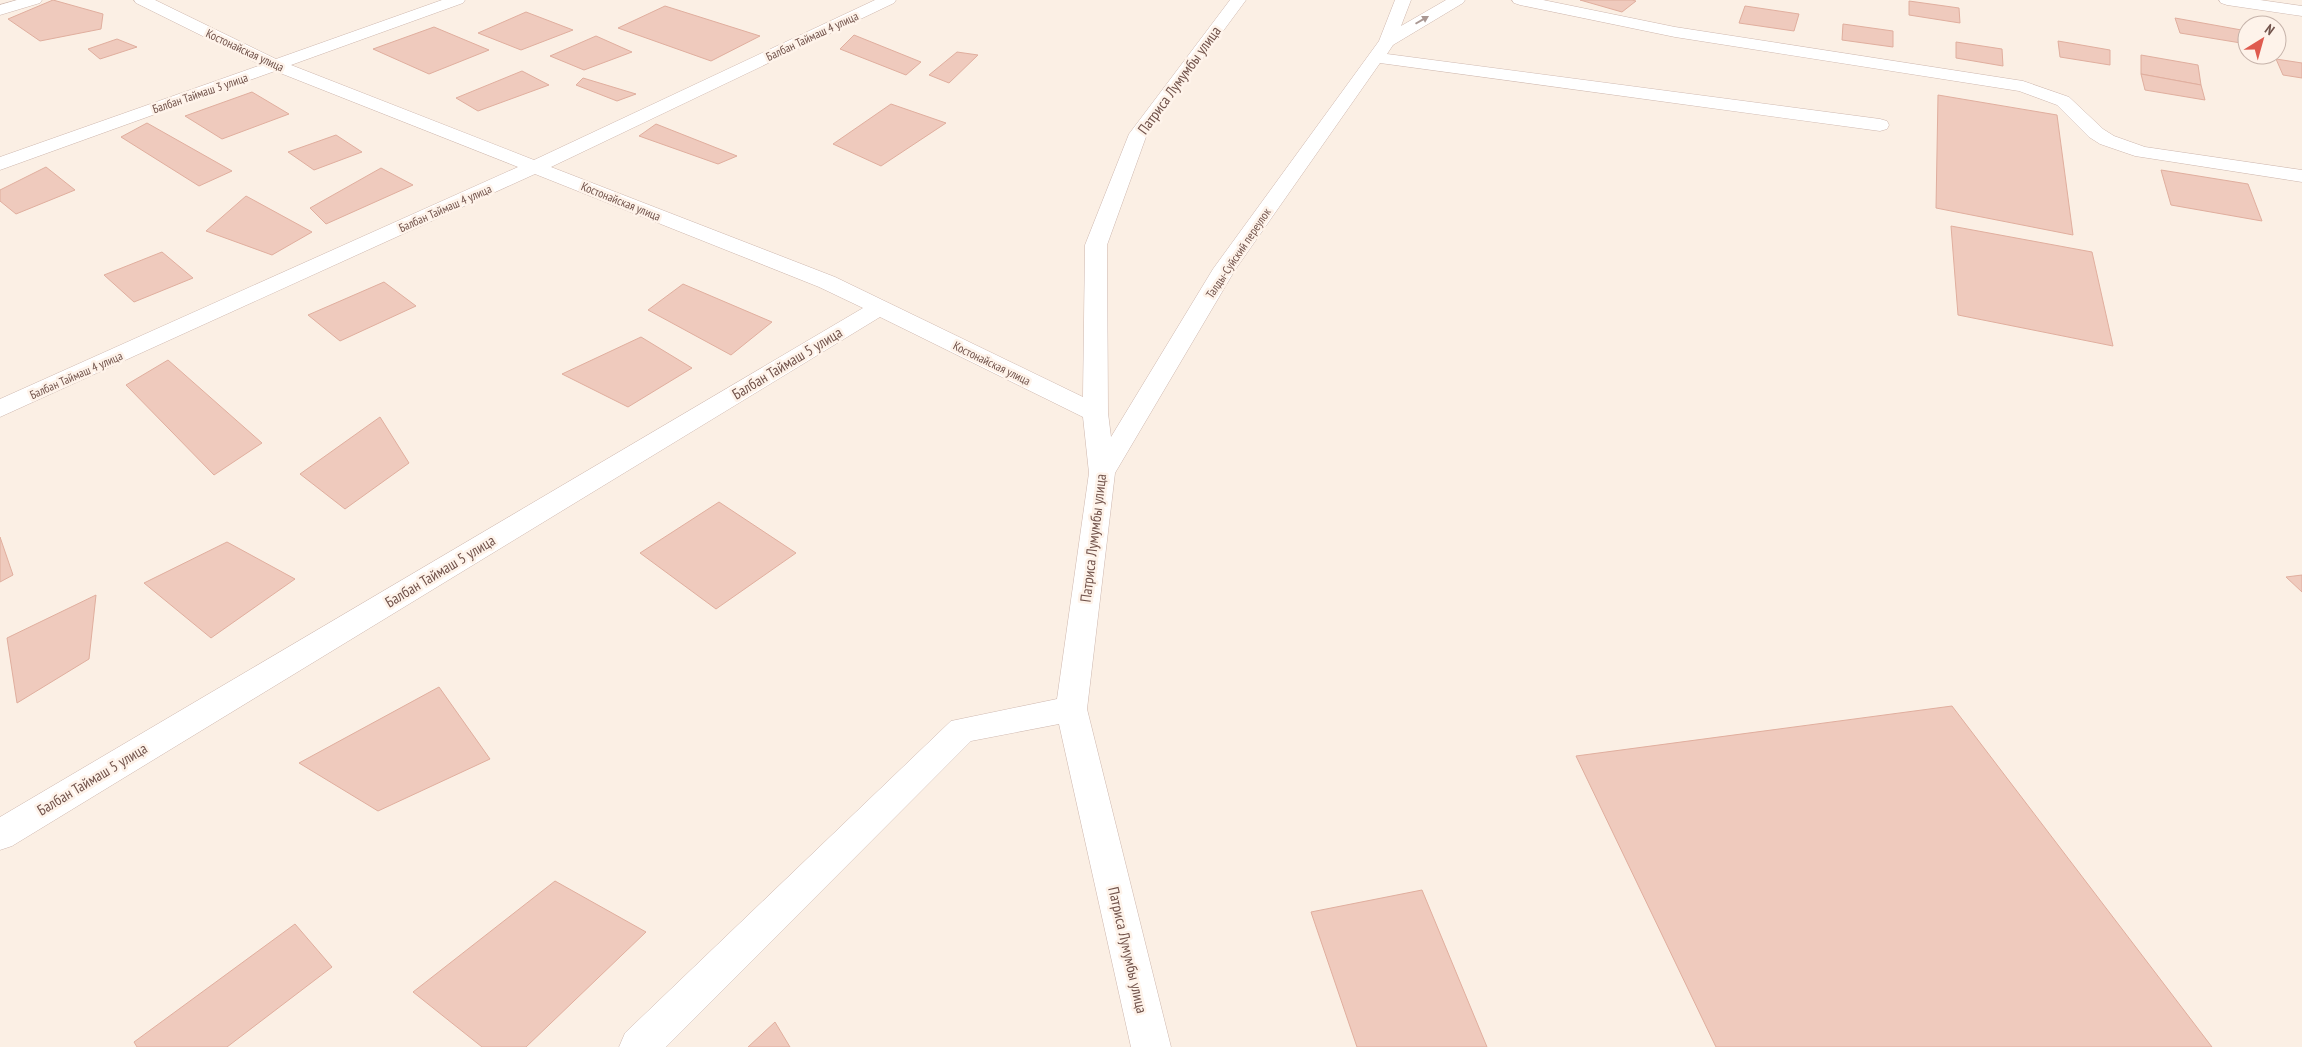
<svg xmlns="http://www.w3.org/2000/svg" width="2302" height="1047" viewBox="0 0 2302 1047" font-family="'PT Sans Narrow',sans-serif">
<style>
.building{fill:#efcabd;stroke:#e0ae9e}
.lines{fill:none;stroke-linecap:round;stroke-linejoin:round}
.minor-casing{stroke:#ceb7ae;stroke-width:1}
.minor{fill:#fff;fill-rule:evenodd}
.oneway{fill:#aa9893}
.labels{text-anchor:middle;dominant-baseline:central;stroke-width:5;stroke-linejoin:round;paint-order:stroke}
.far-street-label{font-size:12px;fill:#72534b;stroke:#fef3ea}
.street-label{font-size:15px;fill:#72534b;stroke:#fef3ea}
</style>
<rect width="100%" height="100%" fill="#fbefe4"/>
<g class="building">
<polygon points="53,0 103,14 101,29 40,41 8,19"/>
<polygon points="1580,0 1632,0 1636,1 1622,12"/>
<polygon points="1909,1 1959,8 1960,23 1909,15"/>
<polygon points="665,6 760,36 711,61 618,28"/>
<polygon points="1745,6 1799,14 1794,31 1739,23"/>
<polygon points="526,12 573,30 521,50 478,33"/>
<polygon points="2175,18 2247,31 2247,44 2180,33"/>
<polygon points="1843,24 1893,31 1893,47 1842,40"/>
<polygon points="434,27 489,50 429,74 373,49"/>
<polygon points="854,35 921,62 906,75 840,49"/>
<polygon points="596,36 632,52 584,70 550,56"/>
<polygon points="117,39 137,47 100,59 88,49"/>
<polygon points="2058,41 2110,50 2110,65 2060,57"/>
<polygon points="1956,42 2002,49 2003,66 1956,58"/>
<polygon points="957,52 978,55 949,83 929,75"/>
<polygon points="2141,55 2198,65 2201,85 2141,74"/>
<polygon points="2276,59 2302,63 2302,78 2283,75"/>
<polygon points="522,71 549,85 478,111 456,98"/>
<polygon points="2141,74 2201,85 2205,100 2145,90"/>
<polygon points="583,78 636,94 617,101 576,85"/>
<polygon points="252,92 289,114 222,139 185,116"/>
<polygon points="1938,95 2057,115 2073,235 1936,208"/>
<polygon points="891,104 946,123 881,166 833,144"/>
<polygon points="147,123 232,171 199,186 121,137"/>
<polygon points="656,124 737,156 718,164 639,136"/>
<polygon points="336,135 362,152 314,170 288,152"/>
<polygon points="46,167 75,190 16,214 0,201 0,190"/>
<polygon points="381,168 413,185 326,224 310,208"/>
<polygon points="2161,170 2248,184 2262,221 2171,205"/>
<polygon points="246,196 312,232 272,255 206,231"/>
<polygon points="1951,226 2092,252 2113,346 1958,315"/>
<polygon points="162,252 193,278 134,302 104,275"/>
<polygon points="384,282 416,306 340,341 308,315"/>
<polygon points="683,284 772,322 731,355 648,310"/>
<polygon points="641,337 692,368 628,407 562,374"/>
<polygon points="168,360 262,443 214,475 126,385"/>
<polygon points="380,417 409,463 345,509 300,474"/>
<polygon points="719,502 796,553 716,609 640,553"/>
<polygon points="0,537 13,575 0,582"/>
<polygon points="227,542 295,579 211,638 144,583"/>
<polygon points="2302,575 2302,592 2286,577"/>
<polygon points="96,595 89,659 17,703 7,638"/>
<polygon points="439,687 490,759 378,811 299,763"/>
<polygon points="1952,706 2212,1047 1716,1047 1576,756"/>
<polygon points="555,881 646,932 526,1047 482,1047 413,992"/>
<polygon points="1422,890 1487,1047 1357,1047 1311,912"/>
<polygon points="295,924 332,967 227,1047 137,1047 134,1042"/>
<polygon points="775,1022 790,1047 748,1047"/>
</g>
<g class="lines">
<g class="minor-casing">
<g id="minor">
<polygon points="17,0 42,0 40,3 0,15 0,5"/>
<polygon points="134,0 155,0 276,59 442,0 465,0 463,3 291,65 534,160 875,0 896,0 894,3 551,167 835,277 1083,397 1085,245 1129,134 1230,0 1246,0 1147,134 1107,245 1108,413 1111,437 1213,269 1379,41 1395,0 1411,0 1401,26 1446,0 1465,0 1463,3 1393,45 1387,54 1880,119 1887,121 1889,125 1887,129 1880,131 1380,63 1235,270 1115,473 1087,709 1171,1047 1131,1047 1059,724 971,741 666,1047 619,1047 625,1033 951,721 1057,699 1089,473 1083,417 880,317 12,846 0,850 0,817 863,308 819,287 535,174 0,417 0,399 518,167 275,71 0,170 0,157 261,65 136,3"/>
<polygon points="1512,0 1543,0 1675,27 2023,81 2069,97 2103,129 2114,136 2145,147 2302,170 2302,182 2135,156 2100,144 2089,137 2057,105 2019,91 1675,37 1520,5 1514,3"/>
<polygon points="2219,0 2260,0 2302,6 2302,16 2227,5 2221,3"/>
</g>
</g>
<use href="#minor" class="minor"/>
</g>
<defs><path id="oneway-solid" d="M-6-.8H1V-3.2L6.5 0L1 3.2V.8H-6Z" transform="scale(1.25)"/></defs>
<use class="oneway" href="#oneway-solid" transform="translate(1422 20) rotate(-30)"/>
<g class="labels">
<g class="far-street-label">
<text transform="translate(812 36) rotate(-25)">Балбан Таймаш 4 улица</text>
<text transform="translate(245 50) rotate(25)">Костонайская улица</text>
<text transform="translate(200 93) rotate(-19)">Балбан Таймаш 3 улица</text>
<text transform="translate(621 201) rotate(22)">Костонайская улица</text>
<text transform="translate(445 208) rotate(-24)">Балбан Таймаш 4 улица</text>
<text transform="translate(1238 253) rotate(-56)">Талды-Суйский переулок</text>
<text transform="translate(992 363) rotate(26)">Костонайская улица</text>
<text transform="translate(76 375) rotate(-24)">Балбан Таймаш 4 улица</text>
</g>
<g class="street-label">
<text transform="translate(1179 80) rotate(-54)">Патриса Лумумбы улица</text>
<text transform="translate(787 363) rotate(-31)">Балбан Таймаш 5 улица</text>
<text transform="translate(1093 538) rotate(-83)">Патриса Лумумбы улица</text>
<text transform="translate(440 571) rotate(-31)">Балбан Таймаш 5 улица</text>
<text transform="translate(92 779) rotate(-31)">Балбан Таймаш 5 улица</text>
<text transform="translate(1128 950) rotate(77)">Патриса Лумумбы улица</text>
</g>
</g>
<g transform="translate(2262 40) rotate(37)"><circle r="24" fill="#fef3ea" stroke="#c6b3aa"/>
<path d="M0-4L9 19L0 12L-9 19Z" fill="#df5b4f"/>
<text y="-8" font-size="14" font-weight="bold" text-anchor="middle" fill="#72534b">N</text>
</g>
</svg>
